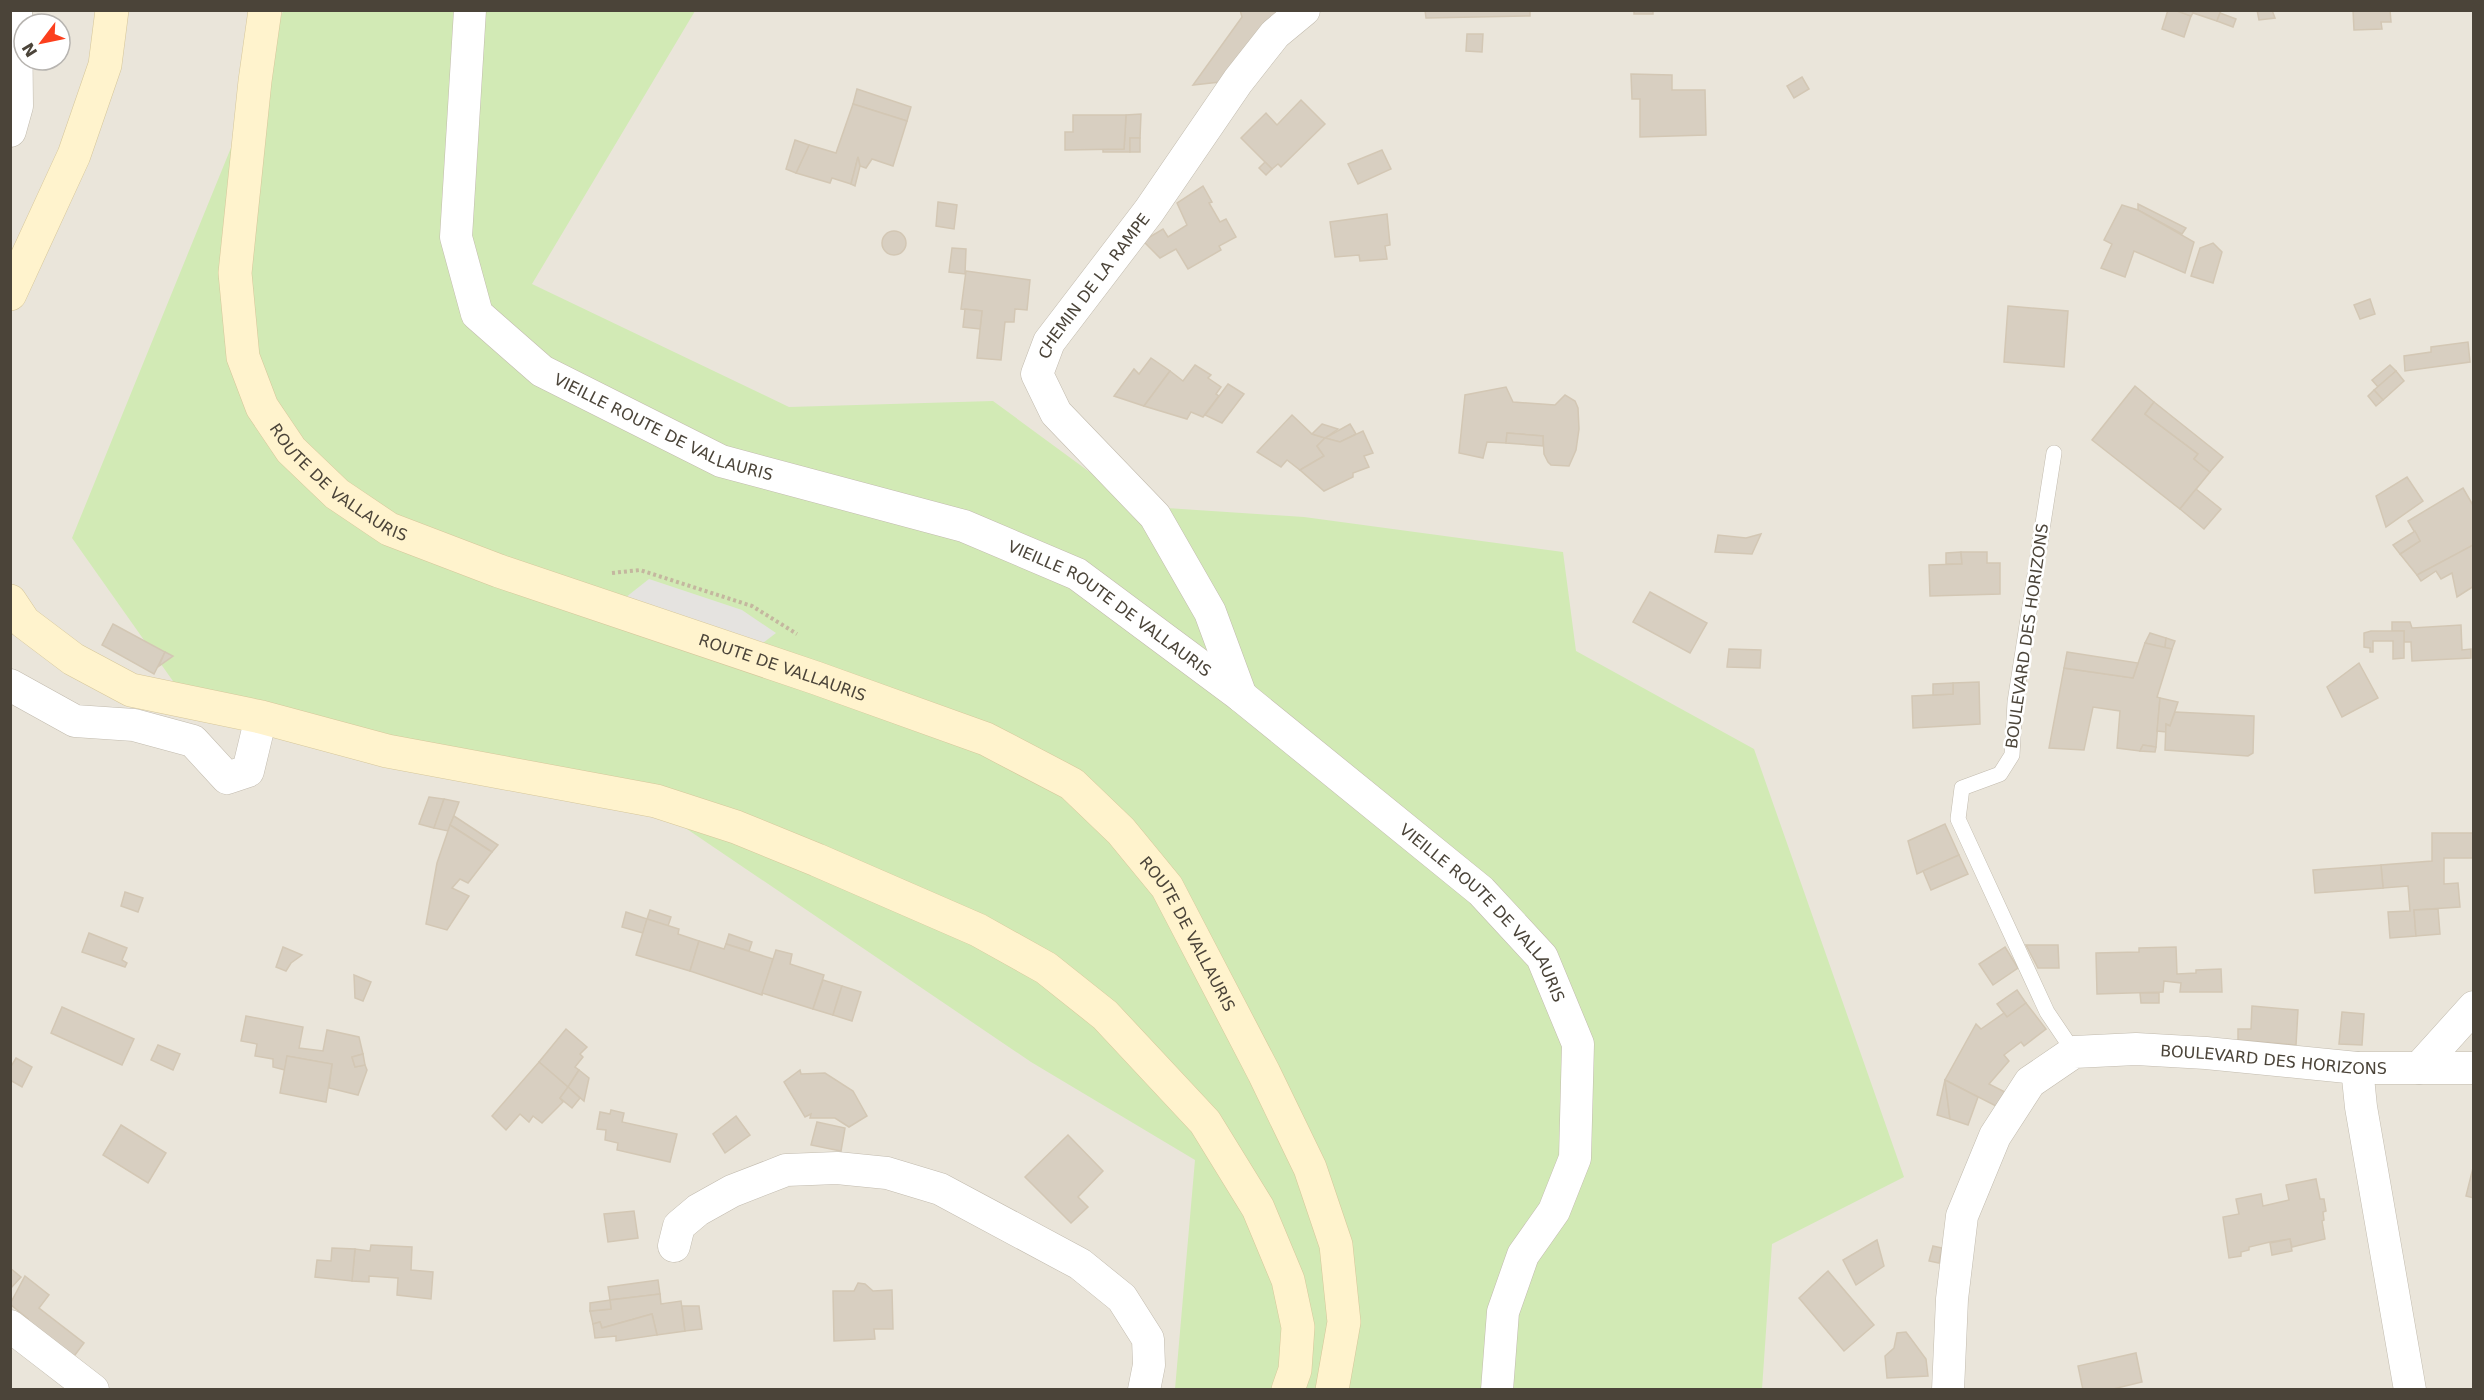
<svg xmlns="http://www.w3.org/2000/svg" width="2484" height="1400" viewBox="0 0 2484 1400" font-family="'DejaVu Sans',sans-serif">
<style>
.residential{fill:#eae5da;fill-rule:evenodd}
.green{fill:#d2eab5}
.parking{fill:#e5e3e0}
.building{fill:#d8cfc1;stroke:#d3c7b4;stroke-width:1.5}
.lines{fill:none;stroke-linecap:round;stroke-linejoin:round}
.service-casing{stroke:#c2bbae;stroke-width:16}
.minor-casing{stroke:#c2bbae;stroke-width:33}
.secondary-casing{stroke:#d6c79b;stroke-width:34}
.path{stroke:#c4b79f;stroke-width:4;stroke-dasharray:3 3;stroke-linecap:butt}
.service{stroke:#fff;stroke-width:15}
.minor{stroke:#fff;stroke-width:32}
.secondary{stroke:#fff3cd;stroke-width:33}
.labels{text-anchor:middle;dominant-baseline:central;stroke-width:5;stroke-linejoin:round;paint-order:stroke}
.street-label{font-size:16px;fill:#4b4439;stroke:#fff}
</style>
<rect width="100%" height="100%" fill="#f6f3ec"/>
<path class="residential" d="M11,11H2473V1389H11ZM24,24H60V60H24Z"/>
<polygon class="green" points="283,11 695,11 532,284 789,407 993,401 1136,506 1304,517 1563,552 1576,651 1754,749 1904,1177 1772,1244 1762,1389 1175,1389 1195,1160 1031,1062 678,823 175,684 72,538 248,106"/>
<polygon class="parking" points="649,579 742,610 776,633 754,650 616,605"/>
<g class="building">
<polygon points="1240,10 1284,10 1220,82 1193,85 1242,17"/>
<polygon points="1425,10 1530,10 1530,16 1426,18"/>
<rect x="1634" y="10" width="19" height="4"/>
<polygon points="2168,10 2177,10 2191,16 2184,37 2162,29"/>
<polygon points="2221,10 2217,21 2193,13 2191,16 2177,11"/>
<polygon points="2257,10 2272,10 2275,18 2259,20"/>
<polygon points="2353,10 2390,10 2391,22 2381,22 2382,29 2354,30"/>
<polygon points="2220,13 2236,19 2233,27 2217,21"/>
<polygon points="1467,34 1483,34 1482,52 1466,51"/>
<polygon points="1631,74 1672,75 1672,90 1705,90 1706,135 1640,137 1640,99 1632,99"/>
<polygon points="1802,77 1809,89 1794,98 1787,86"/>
<polygon points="857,89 911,107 907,121 853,104"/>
<polygon points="1301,100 1325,124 1281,167 1278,164 1272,169 1241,138 1266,113 1277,125"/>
<polygon points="853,104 907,121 893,166 872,159 866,168 860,166 858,157 851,184 832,178 830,183 796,173 809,145 836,153"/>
<polygon points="1141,114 1140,138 1130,138 1130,152 1103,152 1103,149 1124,149 1126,115"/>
<polygon points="1073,115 1126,115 1124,149 1065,150 1065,132 1073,132"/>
<rect x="1130" y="138" width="10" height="14"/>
<polygon points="795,140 809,145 796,173 786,169"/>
<polygon points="1382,150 1391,169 1358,184 1348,164"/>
<polygon points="858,157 860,166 855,186 851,184"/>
<polygon points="1265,162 1272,169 1266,175 1259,168"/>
<polygon points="1203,186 1212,202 1209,203 1220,222 1226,219 1236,237 1219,246 1221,250 1188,269 1176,249 1160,258 1143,241 1163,229 1168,237 1187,225 1177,203"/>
<polygon points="938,202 957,205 954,229 936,226"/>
<polygon points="2138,204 2186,228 2182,234 2138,210"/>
<polygon points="2122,205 2138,210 2194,242 2185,273 2134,251 2125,277 2101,268 2112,244 2104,240"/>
<polygon points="1387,214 1390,245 1385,246 1387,259 1360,261 1359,255 1335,257 1330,222"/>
<circle cx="894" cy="243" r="12"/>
<polygon points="2213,243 2222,252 2213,283 2191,276 2200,248"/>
<polygon points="952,248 966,249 965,274 949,272"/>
<polygon points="966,271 1030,280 1027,310 1015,309 1014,322 1005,322 1001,360 977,358 982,311 961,309"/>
<polygon points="2370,299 2375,314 2360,319 2354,305"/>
<polygon points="2008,306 2068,311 2064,367 2004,362"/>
<polygon points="965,309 982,311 980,329 963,327"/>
<polygon points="2468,342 2470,362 2405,371 2404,356 2431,352 2431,347"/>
<polygon points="1151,358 1170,371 1144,406 1114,396 1134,369 1139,374"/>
<polygon points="1195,365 1211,375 1208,378 1221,387 1216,394 1219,396 1203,417 1191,412 1187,419 1144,406 1170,371 1183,381"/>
<polygon points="2390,365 2396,371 2378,387 2372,380"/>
<polygon points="2396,371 2404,381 2383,400 2374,390"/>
<polygon points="1228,384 1244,394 1222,423 1205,415"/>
<polygon points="2135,386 2154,402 2145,414 2198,454 2194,459 2210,472 2180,509 2092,440"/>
<polygon points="1506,387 1513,402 1555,405 1565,395 1575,401 1578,408 1579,429 1576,450 1569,466 1551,465 1548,462 1544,454 1543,436 1507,433 1506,443 1487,442 1483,458 1459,453 1465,395"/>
<polygon points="2374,390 2383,400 2376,406 2368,396"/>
<polygon points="2154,402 2223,457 2210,472 2194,459 2198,454 2145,414"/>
<polygon points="1292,415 1312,434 1325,438 1317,446 1324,456 1300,470 1287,460 1281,467 1257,452"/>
<polygon points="1322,424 1338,429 1325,438 1312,434"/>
<polygon points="1350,424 1356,434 1340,442 1325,438"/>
<polygon points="1363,431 1373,453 1364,456 1369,467 1353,473 1353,477 1324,491 1300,470 1324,456 1317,446 1325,438 1340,442"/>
<polygon points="1507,433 1543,436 1543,446 1506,443"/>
<polygon points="2407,477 2423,501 2386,527 2376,496"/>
<polygon points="2463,488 2474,507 2474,545 2417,575 2400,554 2420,541 2408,521"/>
<polygon points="2196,489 2221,509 2204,529 2180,509"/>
<polygon points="2415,531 2420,541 2400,554 2393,545"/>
<polygon points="1761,534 1752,554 1715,552 1718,535 1746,538"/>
<polygon points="2473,545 2474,586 2457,597 2452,573 2441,579 2436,571 2421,581 2417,575"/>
<polygon points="1961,552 1962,564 1946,564 1946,553"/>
<polygon points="1961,552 1987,552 1987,563 2000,563 2000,594 1930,596 1929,565 1962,564"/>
<polygon points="1650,592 1707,623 1690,653 1633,622"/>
<polygon points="2392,622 2410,622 2412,628 2461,625 2462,650 2471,649 2471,658 2412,661 2411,642 2404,642 2404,631 2392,631"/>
<polygon points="113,624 165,652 154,674 102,645"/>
<polygon points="2371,631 2404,631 2404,658 2393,659 2393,641 2373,641 2373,652 2370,652 2370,648 2364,647 2364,633"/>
<polygon points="2150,633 2166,638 2165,648 2145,643"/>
<polygon points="2166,638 2175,641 2172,649 2165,648"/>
<polygon points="2145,643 2172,649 2157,697 2160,698 2156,747 2143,745 2140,751 2117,748 2120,711 2093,707 2084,750 2049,748 2064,668 2133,678"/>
<polygon points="1729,649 1761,650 1760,668 1727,667"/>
<polygon points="165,652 173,656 159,666"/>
<polygon points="2067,652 2138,663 2133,678 2064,668"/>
<polygon points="2359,663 2378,698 2342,717 2327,687"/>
<polygon points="1979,682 1980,724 1913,728 1912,696 1953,694 1953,683"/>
<polygon points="1953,683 1953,694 1933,695 1933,684"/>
<polygon points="2160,698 2178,702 2170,726 2166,724 2166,732 2157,731"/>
<polygon points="2175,712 2254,716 2253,753 2248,756 2165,750 2166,724 2170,726"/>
<polygon points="2143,745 2156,747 2155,752 2140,751"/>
<polygon points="429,797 444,799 434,828 419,824"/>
<polygon points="444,799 459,802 448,831 434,828"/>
<polygon points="454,816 498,845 492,852 450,825"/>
<polygon points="1945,824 1959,855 1917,874 1908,841"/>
<polygon points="450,825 492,852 468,883 460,879 452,888 469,896 447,930 426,924 437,863"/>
<polygon points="2432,833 2474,833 2474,858 2444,858 2444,884 2458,883 2460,907 2414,910 2416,936 2390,938 2388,912 2410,911 2408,886 2383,888 2381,865 2432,861"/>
<polygon points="1959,855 1968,874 1931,890 1923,871"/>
<polygon points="2381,865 2383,888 2315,893 2313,870"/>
<polygon points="125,892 143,898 138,912 121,906"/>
<polygon points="2438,909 2440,934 2416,936 2414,910"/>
<polygon points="650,910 671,917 668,926 647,919"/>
<polygon points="626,912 647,919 643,933 622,927"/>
<polygon points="647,919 679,929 678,934 699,941 690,971 636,955"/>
<polygon points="89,933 127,948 122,960 127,963 125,967 82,952"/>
<polygon points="729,934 752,942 749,951 726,944"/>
<polygon points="699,941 724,949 726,944 773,959 762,995 690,971"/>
<polygon points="2026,945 2058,945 2059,968 2038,968"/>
<polygon points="283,947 302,955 291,963 286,971 276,967"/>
<polygon points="2005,947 2018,968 1993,985 1979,964"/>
<polygon points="2176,947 2177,974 2196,973 2196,970 2221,969 2222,992 2180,992 2181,983 2164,981 2163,992 2097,994 2096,953 2139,952 2139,948"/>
<polygon points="776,950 792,954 790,964 824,975 813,1009 762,993"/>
<polygon points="354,975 371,982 363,1001 355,998"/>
<polygon points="823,980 842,986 833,1015 813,1009"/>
<polygon points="842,986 861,992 852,1021 833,1015"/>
<polygon points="2017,990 2026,1003 2007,1017 1997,1004"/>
<polygon points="2140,993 2159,993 2159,1003 2141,1003"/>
<polygon points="2026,1003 2046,1029 2024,1046 2021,1042 2004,1055 2009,1061 1989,1084 2005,1092 1996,1106 1945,1080 1976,1024 1981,1029 2004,1013 2007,1017"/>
<polygon points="2252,1006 2298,1010 2296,1045 2238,1040 2238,1029 2251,1029"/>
<polygon points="62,1007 134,1039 122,1065 51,1033"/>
<polygon points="2342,1012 2364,1014 2362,1045 2339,1044"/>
<polygon points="246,1016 303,1027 299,1048 323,1051 327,1030 359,1037 363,1054 352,1057 355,1067 365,1065 367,1070 358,1095 329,1088 332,1064 287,1056 285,1070 273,1067 273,1059 255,1056 257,1044 241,1041"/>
<polygon points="566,1029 587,1047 580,1054 583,1057 575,1067 579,1070 568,1087 539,1062"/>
<polygon points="158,1045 180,1054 173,1070 151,1060"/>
<polygon points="363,1054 365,1065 355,1067 352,1057"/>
<polygon points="287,1056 332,1064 326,1102 280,1093"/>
<polygon points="16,1058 32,1067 22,1087 10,1080 10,1068"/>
<polygon points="539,1062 568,1087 560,1098 563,1102 542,1123 533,1116 529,1122 520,1114 506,1130 492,1116"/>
<polygon points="579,1070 589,1078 584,1101 568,1087"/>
<polygon points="800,1070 801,1074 825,1073 853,1091 867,1116 849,1127 835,1118 810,1118 811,1114 805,1117 784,1082"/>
<polygon points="1945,1080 1950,1119 1937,1115"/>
<polygon points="1945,1080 1978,1097 1968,1125 1950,1119"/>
<polygon points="568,1087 580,1098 572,1108 560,1098"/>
<polygon points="611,1110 624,1113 622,1122 677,1134 670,1162 617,1150 618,1143 605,1140 606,1130 597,1129 600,1112 610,1114"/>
<polygon points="736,1116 750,1135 725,1153 713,1134"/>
<polygon points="817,1122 845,1128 841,1151 811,1145"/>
<polygon points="121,1125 166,1153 148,1183 103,1155"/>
<polygon points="1068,1135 1103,1171 1078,1197 1088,1207 1071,1223 1025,1177"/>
<polygon points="2474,1164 2474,1198 2466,1196"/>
<polygon points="2316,1179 2320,1199 2324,1199 2326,1211 2323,1212 2324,1220 2322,1221 2325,1239 2292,1247 2290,1239 2270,1242 2249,1247 2249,1250 2241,1252 2241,1256 2229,1258 2223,1217 2239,1214 2236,1199 2261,1194 2263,1206 2289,1200 2286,1185"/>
<polygon points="634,1211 638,1238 608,1242 604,1214"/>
<polygon points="2290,1239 2292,1251 2272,1255 2270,1243"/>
<polygon points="1877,1240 1884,1266 1856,1285 1843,1260"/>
<polygon points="371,1245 412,1247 411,1270 433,1272 431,1299 397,1295 398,1278 369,1276 369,1282 352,1281 355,1249 370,1251"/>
<polygon points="1933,1246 1942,1248 1939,1263 1929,1261"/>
<polygon points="332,1248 355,1249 352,1281 315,1277 317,1260 331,1261"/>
<polygon points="10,1268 21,1277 10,1289"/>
<polygon points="1828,1271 1874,1325 1844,1351 1799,1298"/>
<polygon points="25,1276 49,1295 39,1308 84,1343 72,1359 24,1326 28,1319 10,1304"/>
<polygon points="658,1280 660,1294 610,1300 608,1287"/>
<polygon points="858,1283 865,1284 873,1291 892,1290 893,1329 874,1329 875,1339 834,1341 833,1291 854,1291"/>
<polygon points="660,1294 661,1304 681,1301 685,1331 657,1335 652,1314 602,1328 600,1322 593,1324 590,1311 611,1309 610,1300"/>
<polygon points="610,1300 611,1309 590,1311 590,1303"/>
<polygon points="682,1306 699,1306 702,1329 685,1331"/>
<polygon points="652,1314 657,1335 616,1341 616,1336 595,1338 593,1324 600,1322 602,1328"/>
<polygon points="1906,1332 1926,1359 1928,1376 1887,1378 1885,1356 1894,1348 1897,1333"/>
<polygon points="2136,1353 2142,1382 2109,1390 2083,1390 2078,1366"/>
</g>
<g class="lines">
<g class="service-casing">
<polyline id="service" points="2054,453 2015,702 2012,755 2000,774 1962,788 1958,819 2047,1012 2074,1052"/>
</g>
<g class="minor-casing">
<g id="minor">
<path id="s1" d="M470,10L456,237L477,314L542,371L721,461L964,526L1077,574L1241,696L1481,891L1542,957L1578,1044L1575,1158L1554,1211L1523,1255L1503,1312L1497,1390"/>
<polyline points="10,131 17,106 16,10"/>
<polyline points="10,685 75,721 134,725 193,741 227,778 248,771 261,717"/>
<path id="s2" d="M1241,696L1210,612L1155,516L1056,413L1037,374L1049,342L1149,211L1238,81L1275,34L1304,10"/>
<polyline points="2357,1068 2361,1107 2410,1390"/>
<polyline points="2419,1068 2474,1007"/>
<polyline points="674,1246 679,1226 698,1210 732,1191 786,1170 837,1168 887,1173 940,1189 1080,1264 1122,1298 1148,1339 1149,1365 1144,1390"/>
<polyline points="10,1326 93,1390"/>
<path id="s3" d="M1948,1390L1952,1299L1962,1216L1995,1136L2030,1082L2074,1052L2136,1049L2206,1053L2357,1068H2474"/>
</g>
</g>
<g class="secondary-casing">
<g id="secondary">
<path id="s4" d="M265,10L255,81L235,273L243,357L262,407L291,450L337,494L389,529L499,571L816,678L986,739L1072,784L1121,831L1167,887L1264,1073L1310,1168L1336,1245L1344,1322L1332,1390"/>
<polyline points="10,294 74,155 105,65 112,10"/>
<polyline points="10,601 24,622 73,659 131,690 261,717 387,751 656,801 736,827 817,860 978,930 1046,968 1105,1015 1205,1122 1258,1208 1288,1280 1298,1327 1295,1370 1288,1390"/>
</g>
</g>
<polyline class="path" points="612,573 640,570 752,606 797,634"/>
<use href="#service" class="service"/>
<use href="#minor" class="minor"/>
<use href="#secondary" class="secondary"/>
</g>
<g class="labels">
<g class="street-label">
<text stroke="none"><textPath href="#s2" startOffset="492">CHEMIN DE LA RAMPE</textPath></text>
<text stroke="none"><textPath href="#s1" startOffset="528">VIEILLE ROUTE DE VALLAURIS</textPath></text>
<text stroke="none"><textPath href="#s4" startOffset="512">ROUTE DE VALLAURIS</textPath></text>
<text stroke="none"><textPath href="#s1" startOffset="1014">VIEILLE ROUTE DE VALLAURIS</textPath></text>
<text transform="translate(2027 636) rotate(-82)">BOULEVARD DES HORIZONS</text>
<text stroke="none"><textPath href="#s4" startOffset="998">ROUTE DE VALLAURIS</textPath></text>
<text stroke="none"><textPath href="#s1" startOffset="1500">VIEILLE ROUTE DE VALLAURIS</textPath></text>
<text stroke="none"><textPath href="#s4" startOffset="1502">ROUTE DE VALLAURIS</textPath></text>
<text stroke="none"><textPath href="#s3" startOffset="579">BOULEVARD DES HORIZONS</textPath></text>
</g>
</g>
<rect width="2484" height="1400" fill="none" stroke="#4b4439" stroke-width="24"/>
<g transform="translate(42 42) rotate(238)"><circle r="28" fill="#ffffff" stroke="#b7b4b0" stroke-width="1.5"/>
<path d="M0-4.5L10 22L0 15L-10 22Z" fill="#fc3f1d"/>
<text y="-9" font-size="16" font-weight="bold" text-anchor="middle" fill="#4b4439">N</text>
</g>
</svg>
